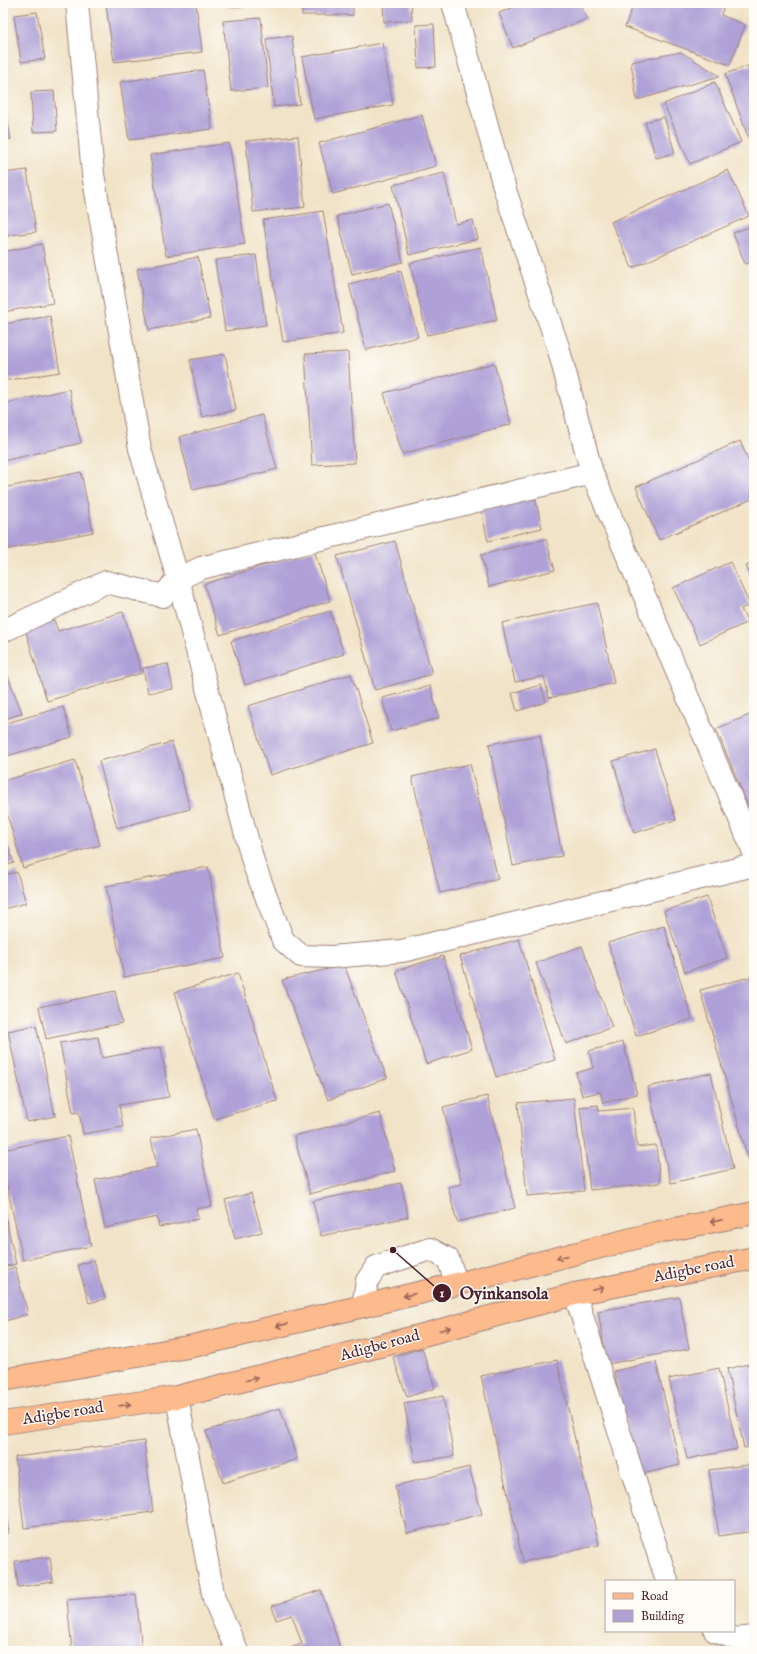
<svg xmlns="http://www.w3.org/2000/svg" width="757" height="1654" viewBox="0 0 757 1654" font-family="'IM FELL English',serif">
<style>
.building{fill:#afa1d7}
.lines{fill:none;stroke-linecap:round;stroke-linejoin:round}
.minor-casing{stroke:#9e8179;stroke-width:24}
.major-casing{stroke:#9e8179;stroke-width:24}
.minor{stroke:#fff;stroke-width:22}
.major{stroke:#fcba8d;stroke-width:22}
.oneway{stroke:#9a6557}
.labels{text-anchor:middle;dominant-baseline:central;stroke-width:3;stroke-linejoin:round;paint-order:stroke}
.street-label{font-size:16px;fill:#4a1f2b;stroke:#fdfcf7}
.leader{fill:none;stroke:#4a1f2b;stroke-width:1.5}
.callout-dot{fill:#4a1f2b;stroke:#fdfcf7;stroke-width:1.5}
.mark-label{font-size:12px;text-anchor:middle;font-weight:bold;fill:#fff}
.callout-label{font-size:17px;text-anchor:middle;font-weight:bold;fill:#4a1f2b;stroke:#fdfcf7;stroke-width:3;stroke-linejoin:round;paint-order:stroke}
</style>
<rect width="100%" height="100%" fill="#fdfcf7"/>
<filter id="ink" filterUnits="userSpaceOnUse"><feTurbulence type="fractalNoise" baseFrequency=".025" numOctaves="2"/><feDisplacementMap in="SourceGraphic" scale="8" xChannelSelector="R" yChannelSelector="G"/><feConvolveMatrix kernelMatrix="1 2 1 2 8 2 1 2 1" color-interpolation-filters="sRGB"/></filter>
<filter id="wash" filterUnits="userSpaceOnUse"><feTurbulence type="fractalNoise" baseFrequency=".012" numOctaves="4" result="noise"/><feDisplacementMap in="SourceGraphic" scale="16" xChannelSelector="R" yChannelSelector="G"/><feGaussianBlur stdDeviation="0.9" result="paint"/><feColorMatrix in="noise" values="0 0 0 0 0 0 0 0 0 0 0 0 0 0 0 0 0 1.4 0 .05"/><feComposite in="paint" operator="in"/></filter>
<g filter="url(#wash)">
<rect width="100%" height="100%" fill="#f1e3c7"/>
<g id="blocks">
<g class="building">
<polygon points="125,3 196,3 202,52 114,62 106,5"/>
<polygon points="228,3 296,3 296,5 229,7"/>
<rect x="302" y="3" width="51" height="12"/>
<polygon points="383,3 411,3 412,20 384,22"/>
<polygon points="524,3 580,3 587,19 513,48 499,13"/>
<polygon points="634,3 725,3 721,15 745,25 730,65 625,27"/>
<polygon points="37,12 45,59 21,62 14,15"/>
<polygon points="261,18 268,88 231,91 223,21"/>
<polygon points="434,24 436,67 418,68 416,25"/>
<polygon points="292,36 300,104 274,107 266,39"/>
<polygon points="382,43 393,105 314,119 302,57"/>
<polygon points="681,52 720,76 637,100 631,62"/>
<polygon points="3,60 8,84 3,85"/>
<polygon points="754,64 754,141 750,142 725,74"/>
<polygon points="203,70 212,129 129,140 120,82"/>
<polygon points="715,82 741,142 690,164 664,104"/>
<polygon points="54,91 57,131 33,132 31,92"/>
<polygon points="3,112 6,112 11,139 3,140"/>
<polygon points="422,115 436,166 333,194 319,143"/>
<polygon points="664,117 675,153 656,158 645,122"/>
<polygon points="298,136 305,207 253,212 246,141"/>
<polygon points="229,143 245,244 166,256 150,155"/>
<polygon points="27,170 36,232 3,236 3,173"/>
<polygon points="728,170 749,216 632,268 611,222"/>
<polygon points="444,173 456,224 473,220 478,239 409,255 393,185"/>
<polygon points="388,203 403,262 352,274 337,216"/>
<polygon points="323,211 343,333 283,342 263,220"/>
<polygon points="754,225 754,261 745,264 733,233"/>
<polygon points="42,244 53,303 3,312 3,252"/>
<polygon points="481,247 497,320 427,335 410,263"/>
<polygon points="256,255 266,325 225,331 215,260"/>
<polygon points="198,257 210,318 149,330 137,269"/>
<polygon points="401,271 418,337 366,350 349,284"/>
<polygon points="50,316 60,372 3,381 3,324"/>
<polygon points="348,352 355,463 312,465 305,354"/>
<polygon points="225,354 236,410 202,417 190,360"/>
<polygon points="494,363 511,424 402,454 384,393"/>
<polygon points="69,389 81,443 3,461 3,404"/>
<polygon points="262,415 277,469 193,490 179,437"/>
<polygon points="740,441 754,473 754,498 659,540 636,487"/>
<polygon points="81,472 93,532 3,550 3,488"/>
<polygon points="535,497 542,528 488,541 481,510"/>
<polygon points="546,539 555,570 489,587 481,555"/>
<polygon points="395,541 432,674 375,690 337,556"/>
<polygon points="314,550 330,601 220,635 204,584"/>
<polygon points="730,562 750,605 741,609 748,622 700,644 673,588"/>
<polygon points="754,563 754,582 746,566"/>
<polygon points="597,603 614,683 549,698 544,676 515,682 502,623"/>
<polygon points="330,611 344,654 245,685 231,641"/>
<polygon points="123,612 142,673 47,701 24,626 53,617 58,631"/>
<polygon points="3,664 22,713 3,720"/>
<polygon points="168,664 173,689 148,693 143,668"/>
<polygon points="351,674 373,743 270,775 248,706"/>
<polygon points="541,685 546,702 517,711 512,693"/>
<polygon points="430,686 439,718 391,731 382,698"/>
<polygon points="63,707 72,737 3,757 3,724"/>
<polygon points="754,713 754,808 750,810 716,729"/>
<polygon points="540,735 562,856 513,866 489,744"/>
<polygon points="172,742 190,809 117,828 99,761"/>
<polygon points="655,749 676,820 634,833 613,761"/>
<polygon points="75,760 100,845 23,868 3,800 3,781"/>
<polygon points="470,764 498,879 440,893 412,777"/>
<polygon points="3,831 14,863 3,866"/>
<polygon points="208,867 225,958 124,977 106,886"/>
<polygon points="17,872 26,903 3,909 3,875"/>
<polygon points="707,897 727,958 685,972 664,911"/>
<polygon points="664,926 692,1019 636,1036 608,943"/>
<polygon points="519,939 555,1060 496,1077 460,956"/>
<polygon points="582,946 612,1027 566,1044 536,963"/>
<polygon points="443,956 472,1049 426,1064 396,971"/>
<polygon points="344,965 387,1078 328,1100 282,980"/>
<polygon points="238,973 277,1101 214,1119 175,992"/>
<polygon points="750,977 754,992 754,1156 748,1158 700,990"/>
<polygon points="115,991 122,1023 46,1039 39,1007"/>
<polygon points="36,1025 55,1116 27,1122 8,1031"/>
<polygon points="98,1037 102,1058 161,1047 169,1097 119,1105 123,1127 83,1134 79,1112 73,1113 60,1043"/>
<polygon points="623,1042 637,1094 603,1103 600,1092 582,1096 576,1073 593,1068 589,1051"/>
<polygon points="711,1073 733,1169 671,1183 648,1087"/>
<polygon points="487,1096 515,1208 457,1222 448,1187 462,1184 443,1107"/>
<polygon points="574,1098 584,1191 527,1196 518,1103"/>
<polygon points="598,1105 599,1111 633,1108 637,1147 656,1145 660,1183 590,1190 580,1107"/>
<polygon points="380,1113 395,1171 310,1194 294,1136"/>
<polygon points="196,1129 212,1206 196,1209 198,1219 159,1227 157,1217 105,1228 95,1180 157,1167 151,1138"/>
<polygon points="68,1136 91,1246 23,1260 3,1167 3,1150"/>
<polygon points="401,1183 408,1217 321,1236 313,1201"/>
<polygon points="251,1193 262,1232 235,1239 225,1200"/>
<polygon points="3,1215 5,1215 16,1264 3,1267"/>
<polygon points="94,1260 105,1299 89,1303 78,1265"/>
<polygon points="15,1267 28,1314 5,1321 3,1315 3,1271"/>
<polygon points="679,1297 689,1349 607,1364 598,1311"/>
<polygon points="422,1348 435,1388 407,1397 393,1357"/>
<polygon points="557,1360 599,1545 523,1562 481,1376"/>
<polygon points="656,1362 680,1465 638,1475 614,1371"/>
<polygon points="754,1363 754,1446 744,1448 727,1369"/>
<polygon points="719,1368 737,1449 687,1459 669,1379"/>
<polygon points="443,1396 454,1456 415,1462 404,1403"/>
<polygon points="280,1408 297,1459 223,1483 206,1431"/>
<polygon points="144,1441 153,1512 24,1528 15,1457"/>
<polygon points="754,1464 754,1531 719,1536 709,1470"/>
<polygon points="469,1467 482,1514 407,1533 395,1486"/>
<polygon points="3,1502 9,1533 3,1534"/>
<polygon points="50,1557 53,1582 18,1587 15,1561"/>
<polygon points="321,1590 341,1651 291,1651 290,1648 302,1644 292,1615 276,1620 272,1606"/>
<polygon points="136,1594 142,1651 72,1651 67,1600"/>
</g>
</g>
</g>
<g filter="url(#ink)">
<use href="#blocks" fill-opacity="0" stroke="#9e8179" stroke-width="1"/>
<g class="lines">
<g class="minor-casing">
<g id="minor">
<polyline points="77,3 93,174 140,449 178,579 254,865 283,940 301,956 331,957 402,951 754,865"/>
<polyline points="453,3 505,190 558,347 592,473 754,852"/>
<polyline points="3,631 106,582 163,596 178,579 201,568 592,473"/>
<polyline points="575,1294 667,1581"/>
<polyline points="363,1306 367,1281 376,1267 430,1249 448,1259 457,1284"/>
<polyline points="177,1397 214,1599 237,1651"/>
<polyline points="715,1631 737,1639 754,1637"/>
</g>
</g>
<g class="major-casing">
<g id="major">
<polyline points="3,1380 193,1346 457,1284 655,1233 754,1213"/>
<polyline points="3,1423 177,1397 423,1335 575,1294 754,1258"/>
</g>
</g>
<use href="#minor" class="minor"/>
<use href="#major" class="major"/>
</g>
<defs><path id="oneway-shaft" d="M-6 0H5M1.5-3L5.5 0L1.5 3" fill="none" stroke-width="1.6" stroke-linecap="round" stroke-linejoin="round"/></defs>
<g class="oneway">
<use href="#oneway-shaft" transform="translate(716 1221) rotate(169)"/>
<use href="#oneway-shaft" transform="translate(562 1257) rotate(166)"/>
<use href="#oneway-shaft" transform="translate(598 1289) rotate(-11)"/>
<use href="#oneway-shaft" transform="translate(409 1295) rotate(167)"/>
<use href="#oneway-shaft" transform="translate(282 1325) rotate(167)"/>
<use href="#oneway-shaft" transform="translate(445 1329) rotate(-15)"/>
<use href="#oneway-shaft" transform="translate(252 1379) rotate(-14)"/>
<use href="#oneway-shaft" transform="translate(125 1405) rotate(-8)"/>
</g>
</g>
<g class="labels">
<g class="street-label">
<text transform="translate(694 1270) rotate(-11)">Adigbe road</text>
<text transform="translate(380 1346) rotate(-15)">Adigbe road</text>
<text transform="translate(63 1414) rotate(-9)">Adigbe road</text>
</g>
</g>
<path class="leader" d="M393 1250L442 1293"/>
<g class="callout-dot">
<circle cx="393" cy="1250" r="4"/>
<circle cx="442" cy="1293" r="10"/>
</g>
<g class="mark-label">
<text x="442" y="1297">1</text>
</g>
<g class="callout-label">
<text x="504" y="1299">Oyinkansola</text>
</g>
<rect width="757" height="1654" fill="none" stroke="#fdfcf7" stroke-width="16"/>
<rect x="605" y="1580" width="130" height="52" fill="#fdfcf7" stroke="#b5a4a5"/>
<rect x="613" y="1593" width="20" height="6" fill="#fcba8d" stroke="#b5a4a5"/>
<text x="641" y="1600" font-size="12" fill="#4a1f2b">Road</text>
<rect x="613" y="1610" width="20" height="12" fill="#afa1d7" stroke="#b5a4a5"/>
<text x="641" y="1620" font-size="12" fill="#4a1f2b">Building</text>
</svg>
